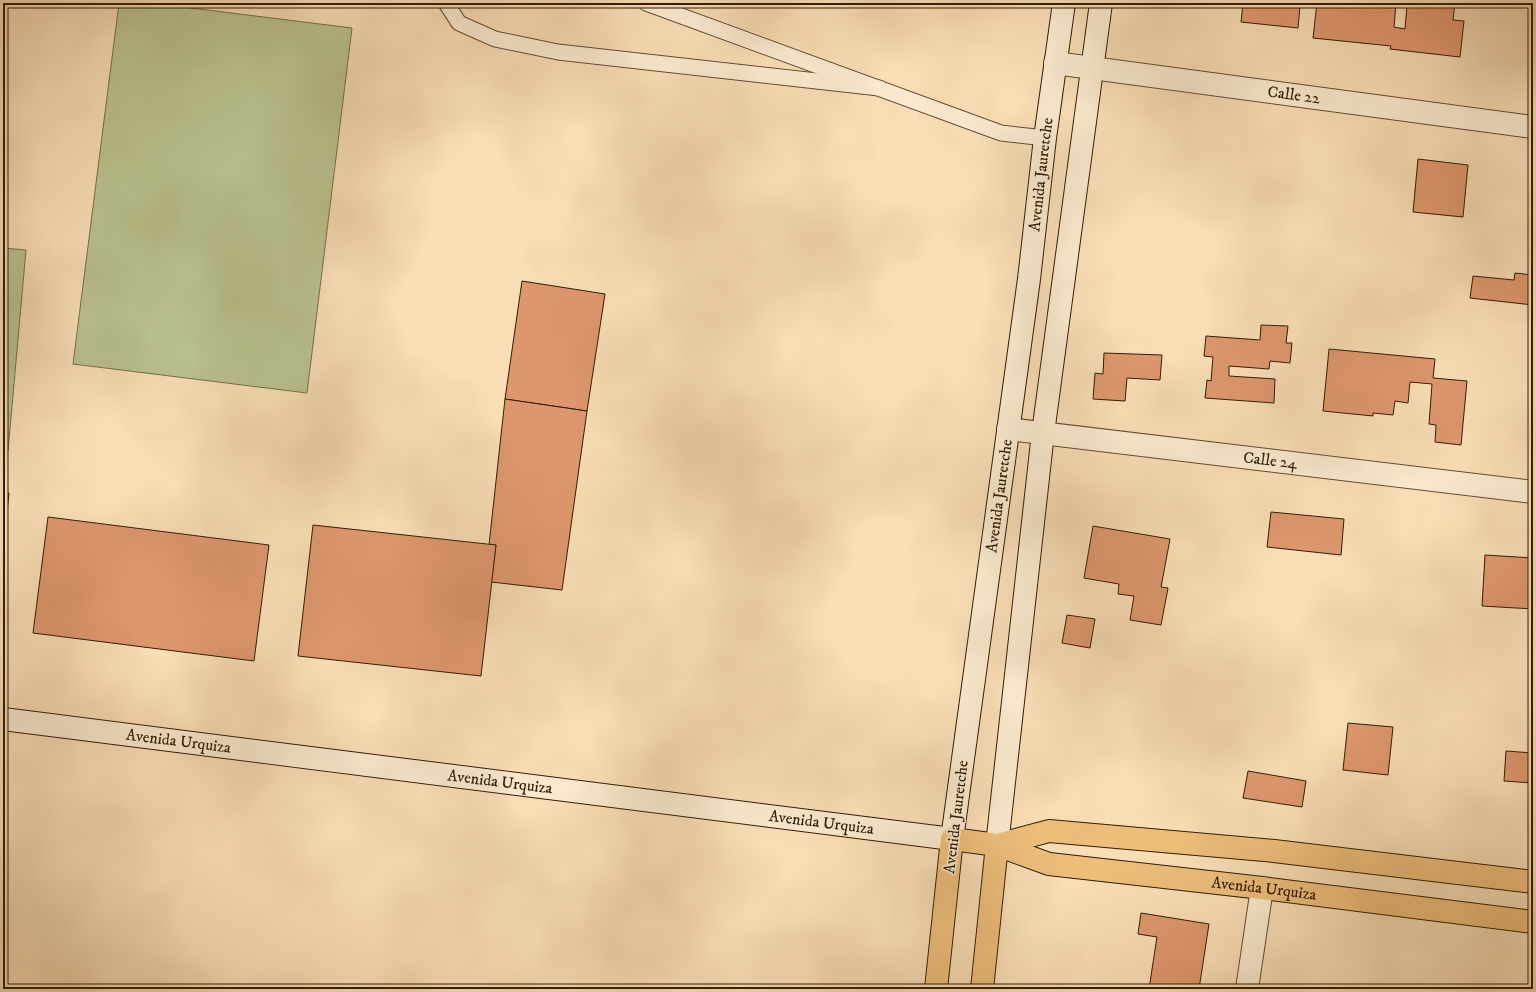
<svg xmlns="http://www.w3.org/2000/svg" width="1536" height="992" viewBox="0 0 1536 992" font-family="'IM FELL DW Pica',serif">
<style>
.grass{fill:#bac290;stroke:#766f49}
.building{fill:#de976d;stroke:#331c02}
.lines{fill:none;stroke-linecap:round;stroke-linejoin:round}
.service-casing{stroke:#644c2f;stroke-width:17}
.minor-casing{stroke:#644c2f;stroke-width:24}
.secondary-casing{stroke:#331c02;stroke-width:24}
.primary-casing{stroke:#331c02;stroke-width:24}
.service{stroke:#fae9cf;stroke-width:15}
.minor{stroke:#fae9cf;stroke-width:22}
.secondary{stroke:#fae9cf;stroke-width:22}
.primary{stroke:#ecbe7a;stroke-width:22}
.labels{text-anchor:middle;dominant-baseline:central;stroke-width:3;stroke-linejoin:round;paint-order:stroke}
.street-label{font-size:16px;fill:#331c02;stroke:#fae9cf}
</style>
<rect width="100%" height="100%" fill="#f8ddb5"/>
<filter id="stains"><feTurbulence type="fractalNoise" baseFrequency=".005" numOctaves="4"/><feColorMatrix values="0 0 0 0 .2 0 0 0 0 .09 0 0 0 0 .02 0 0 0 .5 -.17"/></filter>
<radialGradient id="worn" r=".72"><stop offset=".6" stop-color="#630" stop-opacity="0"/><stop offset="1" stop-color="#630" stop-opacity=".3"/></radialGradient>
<g class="grass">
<polygon points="119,3 151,3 352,28 307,393 73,364"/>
<polygon points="3,248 26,250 8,451 3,450"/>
</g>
<g class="building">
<polygon points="1243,3 1304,3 1304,6 1300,6 1298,28 1241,22"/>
<polygon points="1317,3 1396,3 1394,27 1405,29 1407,5 1411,5 1411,3 1455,3 1453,20 1464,21 1460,57 1390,49 1391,46 1313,38"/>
<polygon points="1418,159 1468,165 1463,217 1413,212"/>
<polygon points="1533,268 1533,305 1470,298 1473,276 1514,280 1515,273 1532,275"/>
<polygon points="522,281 605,294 587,411 505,399"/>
<polygon points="1261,325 1288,326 1286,343 1292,343 1290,363 1270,361 1269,369 1229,366 1229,376 1275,379 1274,403 1205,398 1207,380 1211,381 1213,357 1204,356 1206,336 1260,340"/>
<polygon points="1329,349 1435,359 1433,378 1467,381 1461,445 1435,442 1436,425 1429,424 1432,384 1410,382 1408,403 1395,401 1393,415 1373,413 1373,416 1323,411"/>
<polygon points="1104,353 1162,355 1160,380 1127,378 1125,401 1093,399 1095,373 1103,374"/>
<polygon points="505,399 587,411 562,590 491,582 496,545 489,545"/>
<polygon points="3,493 9,493 5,531 3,531"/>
<polygon points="1271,512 1344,519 1341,555 1267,547"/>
<polygon points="48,517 269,545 254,661 33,633"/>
<polygon points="313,525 496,545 481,676 298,656"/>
<polygon points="1093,526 1170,539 1161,587 1168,588 1161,625 1130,620 1134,596 1118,594 1119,584 1084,578"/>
<polygon points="1485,555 1533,558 1533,609 1482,606"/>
<polygon points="1067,615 1095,619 1090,648 1062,643"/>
<polygon points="1348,723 1393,727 1388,775 1343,770"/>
<polygon points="1506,751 1533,753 1533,783 1504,781"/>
<polygon points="1248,771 1306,781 1302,807 1243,798"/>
<polygon points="1141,913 1209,924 1199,989 1149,989 1157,937 1138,934"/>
</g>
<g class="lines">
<g class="service-casing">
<g id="service">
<polyline points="446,3 459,23 495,39 558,52 879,88"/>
<polyline points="646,3 1001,133 1045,138"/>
</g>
</g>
<g class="minor-casing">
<g id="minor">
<path id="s1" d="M1055,63L1533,127"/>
<path id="s2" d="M1008,429L1533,492"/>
<polyline points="1247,989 1262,888"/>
</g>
</g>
<g class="secondary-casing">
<g id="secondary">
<path id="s3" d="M3,719L952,839L1029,279L1045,138L1064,3"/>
<polyline points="997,845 1043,433 1101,3"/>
</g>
</g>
<g class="primary-casing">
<g id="primary">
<polyline points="997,845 1049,831 1274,851 1533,882"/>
<path id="s4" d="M936,989L952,839L997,845L1049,864L1262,888L1533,922"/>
<polyline points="982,989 997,845"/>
</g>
</g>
<use href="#service" class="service"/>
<use href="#minor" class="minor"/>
<use href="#secondary" class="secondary"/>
<use href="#primary" class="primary"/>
</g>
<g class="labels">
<g class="street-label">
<text stroke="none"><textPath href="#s1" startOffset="241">Calle 22</textPath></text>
<text stroke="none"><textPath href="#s3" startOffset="1627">Avenida Jauretche</textPath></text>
<text stroke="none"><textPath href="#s2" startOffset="264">Calle 24</textPath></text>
<text stroke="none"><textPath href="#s3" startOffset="1303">Avenida Jauretche</textPath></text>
<text stroke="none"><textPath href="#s3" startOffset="177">Avenida Urquiza</textPath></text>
<text stroke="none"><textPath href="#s3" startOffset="501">Avenida Urquiza</textPath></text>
<text transform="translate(956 817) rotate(-83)">Avenida Jauretche</text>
<text stroke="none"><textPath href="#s3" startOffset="825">Avenida Urquiza</textPath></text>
<text stroke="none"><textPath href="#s4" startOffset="468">Avenida Urquiza</textPath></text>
</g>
</g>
<rect width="1536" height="992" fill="none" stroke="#f8ddb5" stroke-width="16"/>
<rect x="4" y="4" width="1528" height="984" fill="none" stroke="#331c02" stroke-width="2"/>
<rect x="8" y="8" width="1520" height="976" fill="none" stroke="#331c02"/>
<rect width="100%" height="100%" filter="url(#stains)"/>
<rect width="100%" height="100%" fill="url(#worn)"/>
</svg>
